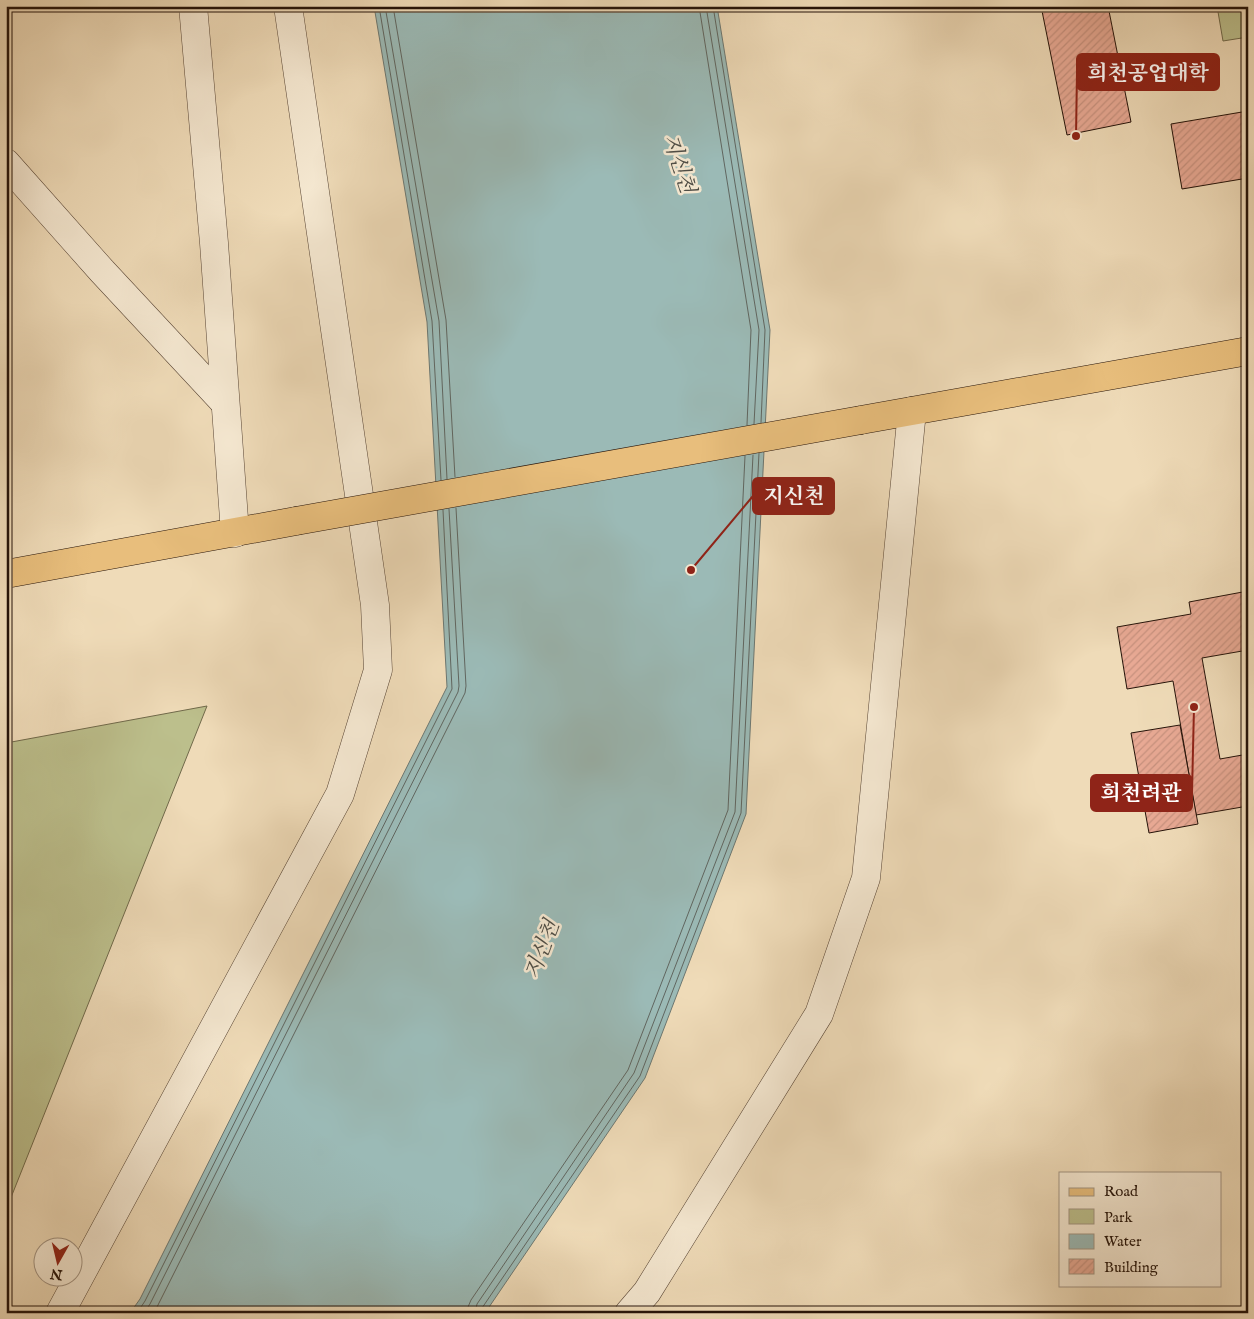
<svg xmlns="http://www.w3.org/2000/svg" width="1254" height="1319" viewBox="0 0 1254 1319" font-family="'IM FELL English','Noto Serif KR',serif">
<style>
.green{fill:#bcbf8c;stroke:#70694a}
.water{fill:#9bbab6;stroke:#6c7771}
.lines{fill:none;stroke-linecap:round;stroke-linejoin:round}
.shore{stroke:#606660;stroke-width:1}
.building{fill:url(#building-hatch);stroke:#251309}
.minor-casing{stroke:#584535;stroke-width:29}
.major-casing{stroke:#251309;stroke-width:29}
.minor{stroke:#f5e8d1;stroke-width:28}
.major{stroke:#e8be7c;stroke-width:28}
.major-bridge-casing{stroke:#251309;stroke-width:29;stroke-linecap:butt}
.major-bridge{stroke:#e8be7c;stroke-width:28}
.labels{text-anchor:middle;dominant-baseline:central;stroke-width:5;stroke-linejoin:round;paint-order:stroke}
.water-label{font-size:21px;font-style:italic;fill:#4e4d46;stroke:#f5e8d1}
.leader{fill:none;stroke:#8f2418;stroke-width:2}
.callout-dot{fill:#8f2418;stroke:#f5e8d1;stroke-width:2}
.callout{fill:#8f2418;stroke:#8f2418;stroke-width:2}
.callout-label{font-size:21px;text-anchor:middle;font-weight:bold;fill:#fff}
</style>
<defs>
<pattern id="building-hatch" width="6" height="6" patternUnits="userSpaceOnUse" patternTransform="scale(1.25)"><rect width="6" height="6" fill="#e8a994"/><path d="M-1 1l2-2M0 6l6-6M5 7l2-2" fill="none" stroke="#c7917e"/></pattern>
</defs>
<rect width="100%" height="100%" fill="#efdbb8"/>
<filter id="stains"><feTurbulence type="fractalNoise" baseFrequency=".004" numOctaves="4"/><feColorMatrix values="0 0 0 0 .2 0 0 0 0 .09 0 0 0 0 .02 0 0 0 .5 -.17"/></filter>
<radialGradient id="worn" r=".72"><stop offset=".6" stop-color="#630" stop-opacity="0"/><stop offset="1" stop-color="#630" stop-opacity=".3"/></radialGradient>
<g class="green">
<polygon points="1217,6 1248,6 1248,37 1223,41"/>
<polygon points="207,706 6,1210 6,743"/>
</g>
<polygon class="water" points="374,6 717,6 770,330 746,814 645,1078 485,1313 130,1313 140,1299 447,687 427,322"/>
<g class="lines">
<g class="shore">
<polyline points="379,6 432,321 441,480"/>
<polyline points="385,6 439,321 447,479"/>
<polyline points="393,6 446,320 455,477"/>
<polyline points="699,6 751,330 747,425"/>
<polyline points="706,6 759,330 754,424"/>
<polyline points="713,6 765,330 761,423"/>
<polyline points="137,1313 145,1301 452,689 443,510"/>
<polyline points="144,1313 150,1304 458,692 459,686 449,509"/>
<polyline points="154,1313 465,693 466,686 456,508"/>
<polyline points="468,1313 468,1307 471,1300 628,1070 728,810 745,456"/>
<polyline points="475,1313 477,1304 634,1073 735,812 753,455"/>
<polyline points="481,1313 482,1308 640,1076 741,813 759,453"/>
</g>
</g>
<g class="building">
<polygon points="1041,6 1108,6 1131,122 1067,135"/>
<polygon points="1248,111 1248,178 1182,189 1171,124"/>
<polygon points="1248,591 1248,650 1202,658 1220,759 1248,754 1248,806 1196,815 1173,681 1127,689 1117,627 1191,614 1189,602"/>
<polygon points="1180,725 1198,824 1149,833 1131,733"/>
</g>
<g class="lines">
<g class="minor-casing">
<g id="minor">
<polyline points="193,6 214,243 235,533"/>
<polyline points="6,163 102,271 225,403"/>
<polyline points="60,1313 340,794 378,670 375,605 288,6"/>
<polyline points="629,1313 647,1292 819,1014 866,878 912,411"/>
</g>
</g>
<g class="major-casing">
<g id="major">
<polyline points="861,420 1248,351"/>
<polyline points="6,574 296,521"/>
</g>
</g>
<use href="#minor" class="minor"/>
<use href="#major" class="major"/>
<g class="major-bridge-casing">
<polyline id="major-bridge" points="296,521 861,420"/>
</g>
<use href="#major-bridge" class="major-bridge"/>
</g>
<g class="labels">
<g class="water-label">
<text transform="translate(678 164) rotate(72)">지신천</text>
<text transform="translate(543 950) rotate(-69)">지신천</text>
</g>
</g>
<path class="leader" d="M1076 136L1077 72M691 570L753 496M1194 707L1192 793"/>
<g class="callout-dot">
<circle cx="1076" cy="136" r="5"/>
<circle cx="691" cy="570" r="5"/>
<circle cx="1194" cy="707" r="5"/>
</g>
<g class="callout">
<rect x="1077" y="54" width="142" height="36" rx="5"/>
<rect x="753" y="478" width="81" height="36" rx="5"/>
<rect x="1091" y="775" width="101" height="36" rx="5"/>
</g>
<g class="callout-label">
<text x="1148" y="80">희천공업대학</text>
<text x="794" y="503">지신천</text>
<text x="1141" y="800">희천려관</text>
</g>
<rect width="1254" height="1319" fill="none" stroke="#efdbb8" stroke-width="25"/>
<rect x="8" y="8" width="1239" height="1304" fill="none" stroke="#251309" stroke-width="2.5"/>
<rect x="12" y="12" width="1229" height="1294" fill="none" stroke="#251309"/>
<rect x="1059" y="1172" width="162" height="115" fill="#f5e8d1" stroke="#a29381"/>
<rect x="1069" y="1188" width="25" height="8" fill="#e8be7c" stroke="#a29381"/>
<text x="1104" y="1196" font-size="15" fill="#251309">Road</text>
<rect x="1069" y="1209" width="25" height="15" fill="#bcbf8c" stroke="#a29381"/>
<text x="1104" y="1222" font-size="15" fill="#251309">Park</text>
<rect x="1069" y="1234" width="25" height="15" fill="#9bbab6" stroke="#a29381"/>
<text x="1104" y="1246" font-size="15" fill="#251309">Water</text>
<rect x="1069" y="1259" width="25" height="15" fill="url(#building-hatch)" stroke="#a29381"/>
<text x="1104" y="1272" font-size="15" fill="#251309">Building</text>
<g transform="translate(58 1262) rotate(188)"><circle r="24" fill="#f5e8d1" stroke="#a29381"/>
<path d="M0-4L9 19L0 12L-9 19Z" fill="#8f2418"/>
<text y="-8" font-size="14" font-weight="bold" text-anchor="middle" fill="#251309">N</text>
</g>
<rect width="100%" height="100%" filter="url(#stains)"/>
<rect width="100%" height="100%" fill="url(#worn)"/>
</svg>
